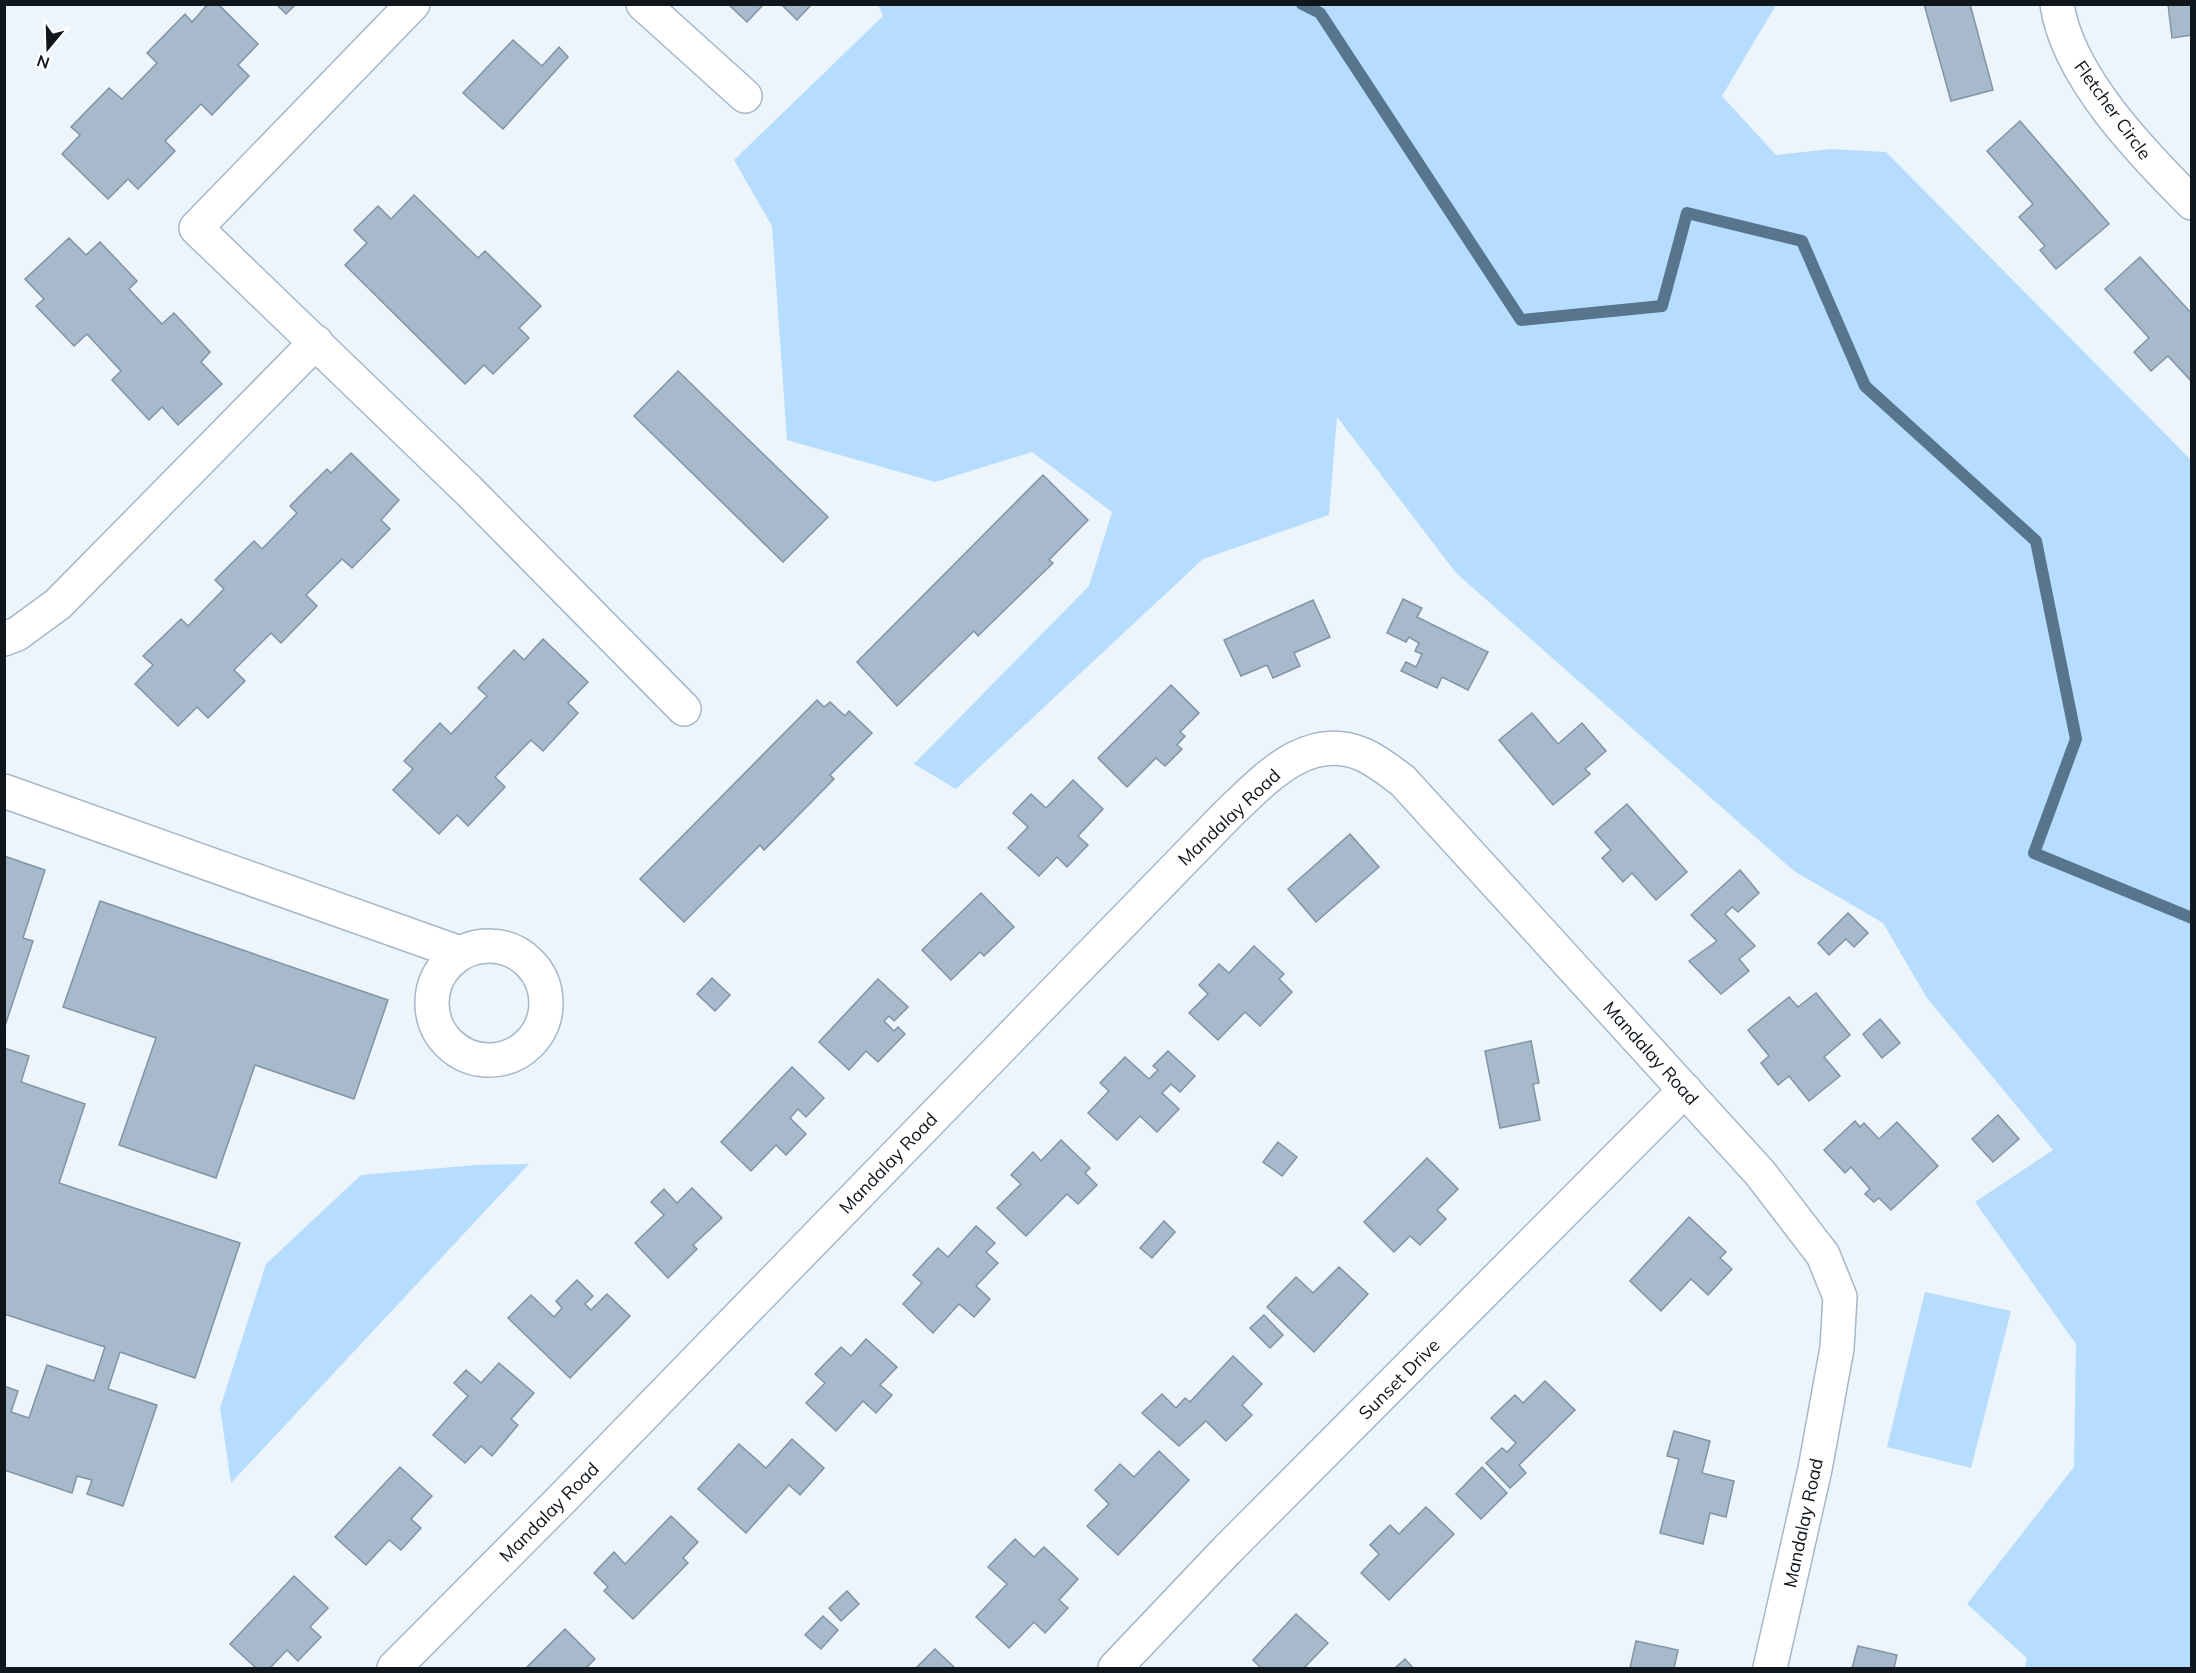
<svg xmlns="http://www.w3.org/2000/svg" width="2196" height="1673" viewBox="0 0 2196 1673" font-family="Mulish,sans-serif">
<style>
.green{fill:#b6dcfe}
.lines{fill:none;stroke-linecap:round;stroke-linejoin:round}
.stream{stroke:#58758e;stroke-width:12}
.building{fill:#a6bacb;stroke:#8194a5;stroke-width:1.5}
.minor-casing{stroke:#a5b8ca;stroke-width:36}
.minor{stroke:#fff;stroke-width:33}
.labels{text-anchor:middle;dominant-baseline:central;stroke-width:4.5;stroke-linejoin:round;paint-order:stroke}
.street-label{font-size:18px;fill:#0f161c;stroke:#fff}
</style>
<rect width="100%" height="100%" fill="#ecf4fc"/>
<g class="green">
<polygon points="878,5 1776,5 1722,96 1776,155 1831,149 1886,152 2191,460 2191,1668 2025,1668 2027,1658 1967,1604 2074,1467 2076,1344 1975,1202 2053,1150 1927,998 1883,923 1794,871 1456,573 1337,417 1329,515 1203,559 956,789 914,764 1089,586 1112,512 1032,452 935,482 787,440 772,226 734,160 883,16"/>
<polygon points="529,1164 231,1483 220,1408 266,1264 361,1175 476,1165"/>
<polygon points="1925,1292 2011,1311 1971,1468 1887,1447"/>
</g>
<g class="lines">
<polyline class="stream" points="1302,4 1320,13 1521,320 1662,306 1687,213 1802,241 1865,386 2036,541 2076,739 2034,853 2192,918"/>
</g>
<g class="building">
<polygon points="208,4 218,4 258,44 238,65 249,76 212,115 201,104 165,141 175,151 138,189 128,179 108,199 62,154 80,135 71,127 109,88 122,99 157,63 147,53 185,14 192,22"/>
<polygon points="276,4 296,4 286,14"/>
<polygon points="728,4 764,4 747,22"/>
<polygon points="781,4 812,4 797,20"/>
<polygon points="1924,4 1970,4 1993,90 1951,101"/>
<polygon points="2168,4 2192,4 2192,35 2172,38"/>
<polygon points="513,40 542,66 559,47 568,57 503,129 463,93"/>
<polygon points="2020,121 2109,224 2056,269 2040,250 2045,246 2019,217 2033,204 1987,151"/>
<polygon points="414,195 478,258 485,251 541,306 519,328 529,338 493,374 484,365 465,384 345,265 367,243 354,230 378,206 391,219"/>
<polygon points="69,238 86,255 100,242 137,281 129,289 162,324 174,313 210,352 201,362 222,384 178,425 162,407 149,420 112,380 121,371 87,334 74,346 36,306 44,299 25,279"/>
<polygon points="2140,257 2192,314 2192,382 2168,356 2151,371 2134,352 2149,338 2105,289"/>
<polygon points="678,371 828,517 783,562 634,416"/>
<polygon points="351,453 399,500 381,520 390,529 352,568 342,559 306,595 317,606 281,643 271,633 234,670 245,681 208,718 197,707 178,726 135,684 153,665 143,656 181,619 188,626 224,589 215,580 254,541 262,549 297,513 290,506 327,469 331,473"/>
<polygon points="1043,475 1088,520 1049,560 1053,563 978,636 974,631 897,706 857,662"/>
<polygon points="1403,599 1422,608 1417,617 1488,652 1468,690 1442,677 1437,688 1401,671 1406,662 1416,667 1422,654 1415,651 1419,643 1409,637 1406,642 1387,633"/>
<polygon points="1313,600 1330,637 1294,653 1300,666 1273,678 1267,665 1241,676 1224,640"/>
<polygon points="543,639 588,682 568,703 578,713 543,751 531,740 495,777 505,787 468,826 457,815 439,834 393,790 413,769 404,761 440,723 451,734 487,696 478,688 514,650 524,660"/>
<polygon points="1171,685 1199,713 1180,732 1185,736 1177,745 1182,749 1165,766 1156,758 1127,787 1098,758"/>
<polygon points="817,700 824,707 830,702 845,716 849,711 872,733 830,775 834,779 764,850 760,845 684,922 640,879"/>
<polygon points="1532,713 1558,744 1582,723 1606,751 1585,769 1590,774 1553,805 1499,740"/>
<polygon points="1073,780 1103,809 1078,836 1088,845 1067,867 1057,857 1039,876 1008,848 1028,827 1013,813 1031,794 1046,808"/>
<polygon points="1627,804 1687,872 1656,900 1632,873 1623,882 1602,858 1611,850 1595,832"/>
<polygon points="1350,834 1379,867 1316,922 1288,889"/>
<polygon points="4,856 45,870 23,938 33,941 4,1029"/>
<polygon points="1740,870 1759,893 1738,912 1732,907 1725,914 1755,946 1739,959 1749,971 1721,994 1689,961 1717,941 1691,915"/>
<polygon points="981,893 1014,927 984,956 980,952 951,980 922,950"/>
<polygon points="100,901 388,1000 354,1099 255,1065 216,1178 119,1145 156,1038 63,1007"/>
<polygon points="1848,913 1868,933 1854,947 1846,939 1829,955 1818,943"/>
<polygon points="1254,946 1284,974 1279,979 1292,992 1260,1026 1245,1012 1218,1040 1189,1013 1208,994 1199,985 1219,964 1229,973"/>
<polygon points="712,978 730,995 715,1011 697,994"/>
<polygon points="878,979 908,1007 894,1021 889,1016 884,1021 894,1031 898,1027 905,1034 878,1062 866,1051 849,1070 819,1042"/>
<polygon points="1816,993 1850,1035 1824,1057 1840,1076 1809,1101 1789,1076 1778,1085 1761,1063 1769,1056 1748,1030 1789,997 1798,1007"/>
<polygon points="1880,1019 1900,1043 1882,1058 1863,1034"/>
<polygon points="1531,1041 1539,1083 1533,1084 1540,1120 1500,1128 1485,1051"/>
<polygon points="4,1048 29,1056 21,1082 85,1104 59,1183 240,1243 195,1378 120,1352 108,1389 157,1405 123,1506 87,1494 92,1480 77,1476 72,1493 4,1470 4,1386 18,1391 11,1412 29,1418 47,1365 94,1381 105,1347 4,1314"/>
<polygon points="1168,1051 1195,1076 1180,1092 1171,1084 1162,1093 1179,1109 1157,1132 1140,1116 1117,1140 1088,1113 1109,1091 1100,1083 1125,1057 1149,1079 1158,1070 1153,1066"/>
<polygon points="792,1067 824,1098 806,1117 798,1109 790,1118 806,1134 786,1155 776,1145 751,1171 721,1142"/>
<polygon points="1998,1115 2019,1139 1993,1162 1972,1139"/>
<polygon points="1855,1121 1860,1127 1864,1123 1879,1139 1897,1122 1938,1166 1891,1210 1879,1198 1874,1202 1865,1194 1870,1189 1851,1167 1845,1173 1824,1150"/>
<polygon points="1061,1140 1090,1168 1085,1173 1097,1185 1078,1204 1067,1194 1026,1236 997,1208 1021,1184 1011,1175 1033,1152 1041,1161"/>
<polygon points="1278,1142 1297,1157 1282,1176 1263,1162"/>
<polygon points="1427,1158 1458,1189 1437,1210 1446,1219 1420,1245 1410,1236 1394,1252 1364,1222"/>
<polygon points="692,1188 722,1218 693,1245 697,1249 668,1278 635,1243 664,1215 651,1202 664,1189 677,1203"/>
<polygon points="1689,1217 1726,1252 1720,1258 1732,1269 1708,1295 1691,1279 1661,1311 1630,1281"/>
<polygon points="1164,1221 1175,1232 1152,1258 1140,1248"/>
<polygon points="976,1226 995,1243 986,1252 998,1263 976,1286 990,1299 974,1317 959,1304 933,1333 903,1304 922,1283 913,1275 938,1248 948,1257"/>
<polygon points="1339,1267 1368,1294 1314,1352 1267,1307 1296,1277 1313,1293"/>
<polygon points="577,1280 593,1296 585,1304 591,1310 607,1294 630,1316 570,1378 508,1318 531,1295 554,1317 562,1308 556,1301"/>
<polygon points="1264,1315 1283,1335 1270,1348 1250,1328"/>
<polygon points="866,1339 897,1367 880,1385 892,1395 876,1413 863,1401 836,1431 806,1403 825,1383 815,1374 841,1347 851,1356"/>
<polygon points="1233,1356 1262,1384 1242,1405 1252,1415 1226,1441 1206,1421 1179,1446 1142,1413 1162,1394 1176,1408 1185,1398 1190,1402"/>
<polygon points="499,1363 534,1393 511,1419 518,1425 492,1456 481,1446 465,1463 433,1435 468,1396 454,1383 466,1370 481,1383"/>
<polygon points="1545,1381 1575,1410 1519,1465 1526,1473 1510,1488 1486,1463 1502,1448 1507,1452 1516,1443 1491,1418 1515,1395 1523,1403"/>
<polygon points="1674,1431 1710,1441 1702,1473 1734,1481 1726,1517 1710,1513 1703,1544 1660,1533 1679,1459 1667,1456"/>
<polygon points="792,1439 824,1468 800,1495 789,1485 746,1533 698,1489 739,1444 766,1468"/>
<polygon points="1159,1451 1189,1480 1118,1555 1087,1526 1109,1504 1095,1490 1120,1464 1134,1477"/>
<polygon points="400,1467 432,1496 411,1519 421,1528 401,1550 389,1540 366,1565 335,1537"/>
<polygon points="1482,1467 1507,1493 1481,1519 1456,1494"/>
<polygon points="1426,1507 1454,1534 1389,1600 1361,1573 1379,1554 1370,1545 1390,1525 1399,1534"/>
<polygon points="671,1516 698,1542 683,1558 688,1563 633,1619 604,1591 608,1587 594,1573 614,1552 625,1564"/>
<polygon points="1015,1539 1034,1557 1044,1547 1078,1579 1059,1600 1068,1608 1045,1633 1034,1622 1009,1648 976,1617 1007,1584 988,1567"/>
<polygon points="294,1576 328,1608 310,1627 321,1637 298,1661 287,1650 270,1668 256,1668 230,1644"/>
<polygon points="847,1591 859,1604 841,1621 829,1608"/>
<polygon points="1296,1614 1328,1643 1304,1668 1261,1668 1253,1660"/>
<polygon points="823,1616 838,1630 821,1649 805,1635"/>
<polygon points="565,1629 595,1659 586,1668 526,1668"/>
<polygon points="1636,1641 1678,1650 1674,1668 1630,1668"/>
<polygon points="1858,1646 1897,1655 1894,1668 1852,1668"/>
<polygon points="935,1649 955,1668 916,1668"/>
<polygon points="1405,1659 1413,1668 1395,1668"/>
</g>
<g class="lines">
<g class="minor-casing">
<g id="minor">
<polyline points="413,4 196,228 469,491 684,709"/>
<polyline points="643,4 745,96"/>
<path d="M2057,4C2067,76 2142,153 2192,203"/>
<polyline points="4,639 17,634 58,604 316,342"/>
<polyline points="4,791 460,953"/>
<circle cx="489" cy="1003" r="57"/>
<path d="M394,1668L559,1502L1228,814C1265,779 1308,730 1364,755C1379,762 1391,772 1403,781L1760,1173L1823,1255L1840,1297L1837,1348L1815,1469L1770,1668"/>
<polyline points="1115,1668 1226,1551 1685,1090"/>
</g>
</g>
<use href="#minor" class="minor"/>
</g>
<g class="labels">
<g class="street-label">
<text transform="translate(2113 110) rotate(54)">Fletcher Circle</text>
<text transform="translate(1229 817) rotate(-43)">Mandalay Road</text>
<text transform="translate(1651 1053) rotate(48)">Mandalay Road</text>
<text transform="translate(888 1163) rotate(-46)">Mandalay Road</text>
<text transform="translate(1399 1379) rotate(-45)">Sunset Drive</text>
<text transform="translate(549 1512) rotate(-45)">Mandalay Road</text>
<text transform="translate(1803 1523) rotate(-78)">Mandalay Road</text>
</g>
</g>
<rect width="2196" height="1673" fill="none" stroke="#0f161c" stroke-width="12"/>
<g transform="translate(48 48) rotate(199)" stroke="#ffffff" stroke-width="4.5" paint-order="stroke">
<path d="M0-4.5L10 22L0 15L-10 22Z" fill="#0f161c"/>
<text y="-9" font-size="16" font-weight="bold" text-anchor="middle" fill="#0f161c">N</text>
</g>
</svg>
